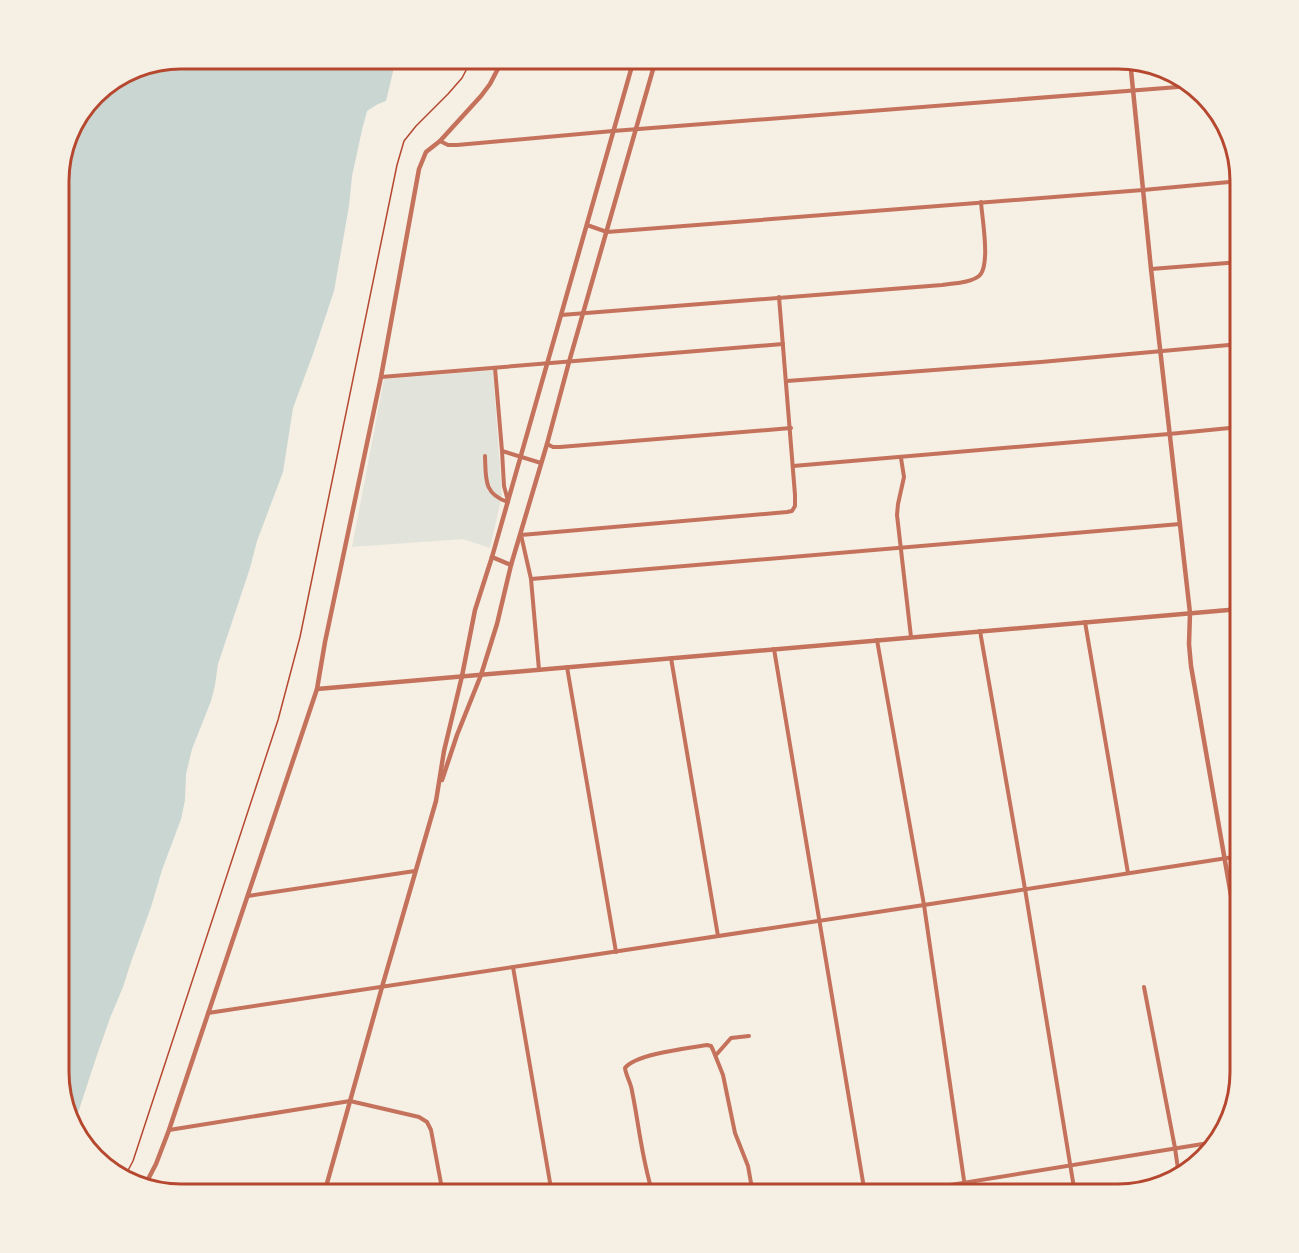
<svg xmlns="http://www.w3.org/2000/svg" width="1299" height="1253" viewBox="0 0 1299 1253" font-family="Raleway,sans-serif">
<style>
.green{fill:#e2e4dc}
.water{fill:#c9d6d2}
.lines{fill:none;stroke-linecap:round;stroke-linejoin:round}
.path{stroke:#b5482f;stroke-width:1.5}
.minor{stroke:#c5725c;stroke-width:4}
.tertiary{stroke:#c5725c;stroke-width:4.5}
.rim{fill:none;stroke:#b5482f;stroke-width:3}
</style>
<rect width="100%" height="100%" fill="#f6efe4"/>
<polygon class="green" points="493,370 502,495 490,548 463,539 352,547 384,379"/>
<polygon class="water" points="181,59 396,59 386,101 378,104 367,111 362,130 352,176 349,206 334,291 313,354 293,408 283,472 257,541 250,568 218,664 215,685 211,701 192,749 186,774 185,800 181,819 162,870 151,907 131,962 123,987 110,1018 96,1058 73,1128 68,1119 59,1073 59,172 71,126 100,89 134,68"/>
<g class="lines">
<polyline class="path" points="124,1178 133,1161 278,720 300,637 397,165 404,141 416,126 448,94 462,78 472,59"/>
<g class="minor">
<polyline points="502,61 529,59"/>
<polyline points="440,141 448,145 457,145 613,131 1191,86"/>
<polyline points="587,225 607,232 1143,190 1240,181"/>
<polyline points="1151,269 1240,262"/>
<path d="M561,315L942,285C954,283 970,283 979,276C991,266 982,218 981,202"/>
<polyline points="495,368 502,451 504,486 508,501"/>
<polyline points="381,377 783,344"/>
<polyline points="787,381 1041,362 1240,344"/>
<polyline points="547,444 553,447 560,447 791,428"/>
<polyline points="502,451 541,463"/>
<path d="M485,456C486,478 483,494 508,502"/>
<polyline points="901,458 904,477 898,504 897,515 911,637"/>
<polyline points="793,466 1169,434 1240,427"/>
<polyline points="531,579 1180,524"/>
<polyline points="1085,622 1128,873"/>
<polyline points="980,631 1025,889 1075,1194"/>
<polyline points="877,640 924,905 966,1194"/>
<polyline points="774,649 865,1194"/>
<polyline points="671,658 718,936"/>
<polyline points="567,667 616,952"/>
<polyline points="539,670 531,579 521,535 787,512 792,511 795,506 795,495 779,297"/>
<polyline points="248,896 415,871"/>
<polyline points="513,967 552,1194"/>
<polyline points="1144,987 1175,1148 1179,1176"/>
<polyline points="208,1013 924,905 1240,856"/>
<polyline points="716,1055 731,1038 749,1036"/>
<polyline points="169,1130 350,1101 419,1117 427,1122 431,1130 443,1194"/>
<path d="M653,1194C642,1161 639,1125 632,1091C631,1083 626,1076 625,1068C635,1054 689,1048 707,1045L711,1046L713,1050L723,1075L735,1133L748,1166L753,1194"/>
<polyline points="895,1194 1215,1142"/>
</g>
<g class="tertiary">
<polyline points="1130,60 1151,269 1190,613 1189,644 1191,666 1240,947"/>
<polyline points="492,557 511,565"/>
<polyline points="317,689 1240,609"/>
<polyline points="442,780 457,735 481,675 497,624 511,565 547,444 569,362 656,59"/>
<polyline points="144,1187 156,1164 169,1130 317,689 325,642 381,377 419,169 426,152 440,141 481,96 490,84 503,59"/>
<polyline points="324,1194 382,987 436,801 444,751 462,676 475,610 492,557 634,59"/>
</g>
</g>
<path d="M0 0H1299V1253H0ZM181 69H1118A112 112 0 0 1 1230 181V1072A112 112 0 0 1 1118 1184H181A112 112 0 0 1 69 1072V181A112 112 0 0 1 181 69Z" fill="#f6efe4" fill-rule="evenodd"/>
<path class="rim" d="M181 69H1118A112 112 0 0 1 1230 181V1072A112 112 0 0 1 1118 1184H181A112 112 0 0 1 69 1072V181A112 112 0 0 1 181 69Z"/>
</svg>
